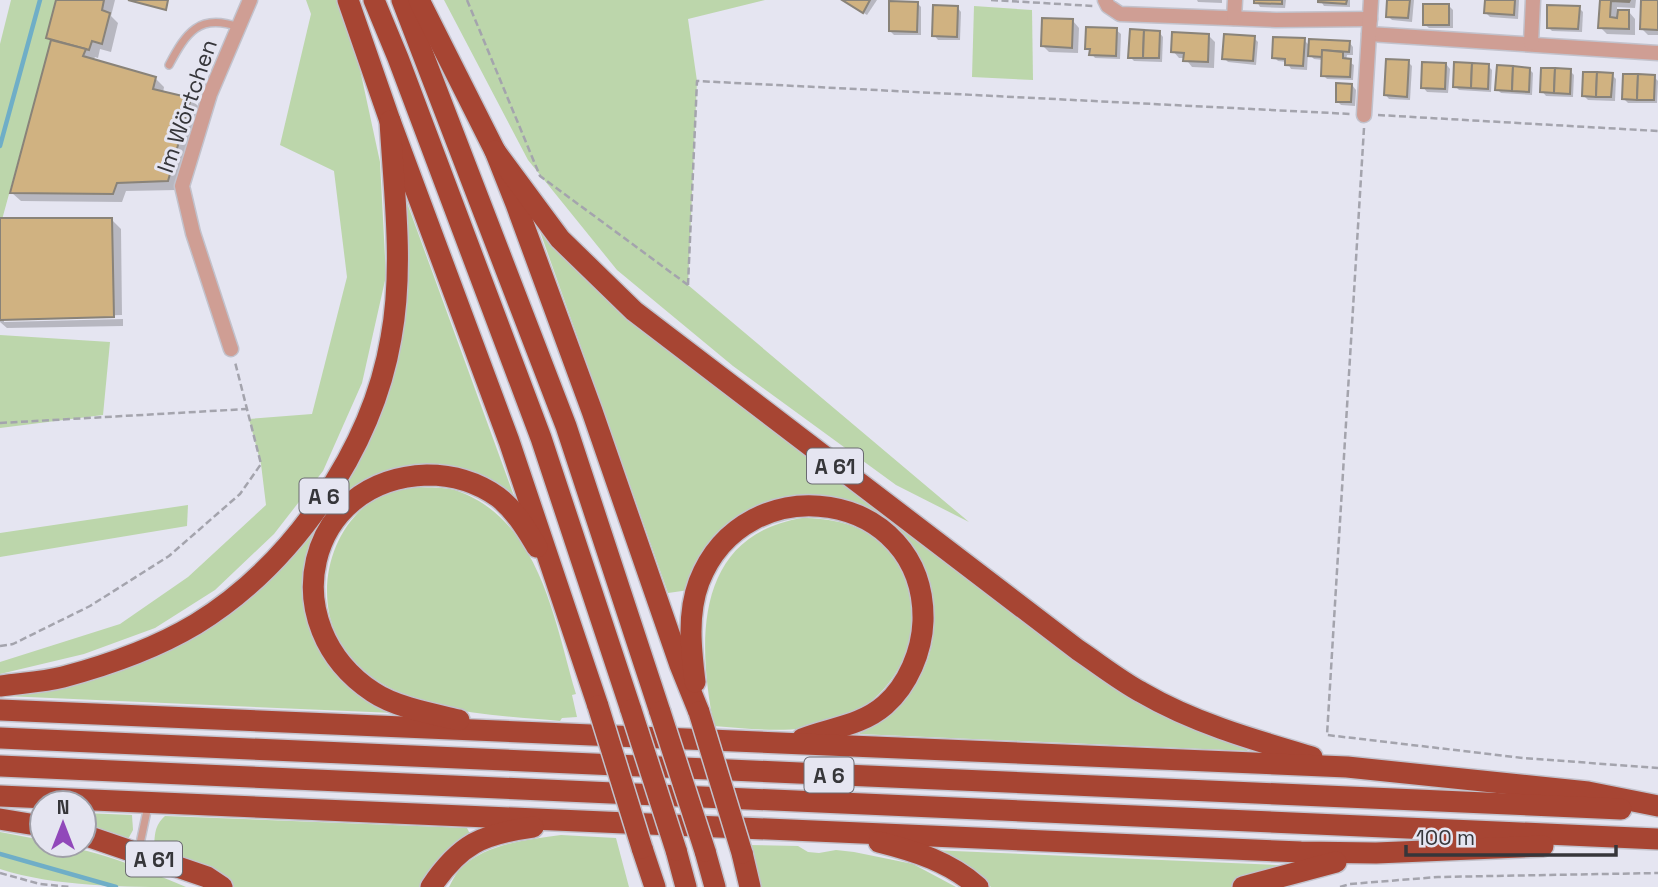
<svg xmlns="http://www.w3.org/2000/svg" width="1658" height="887" viewBox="0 0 1658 887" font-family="'Space Grotesk',sans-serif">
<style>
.green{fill:#bcd6ab}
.shadow{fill:#0003}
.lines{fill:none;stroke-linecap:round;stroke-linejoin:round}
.stream{stroke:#6faec7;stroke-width:4.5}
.building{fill:#d0b281;stroke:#898379;stroke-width:2}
.service-casing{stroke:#c2c2cc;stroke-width:10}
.minor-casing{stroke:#c2c2cc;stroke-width:17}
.motorway-casing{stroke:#c2c2cc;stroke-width:24}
.path{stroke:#a4a4ad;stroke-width:2.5;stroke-dasharray:7 3.5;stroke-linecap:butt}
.service{stroke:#cf9e94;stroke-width:7}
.minor{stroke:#cf9e94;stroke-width:14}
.motorway{stroke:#a74533;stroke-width:21}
.motorway-bridge-casing{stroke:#c2c2cc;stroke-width:24;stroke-linecap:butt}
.motorway-bridge{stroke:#a74533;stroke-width:21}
.labels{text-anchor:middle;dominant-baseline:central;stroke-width:6;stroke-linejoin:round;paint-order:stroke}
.shield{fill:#e5e5f1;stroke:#6a6a71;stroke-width:2}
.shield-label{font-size:21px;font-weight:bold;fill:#36363a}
.street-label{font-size:23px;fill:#36363a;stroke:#e5e5f1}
</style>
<rect width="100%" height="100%" fill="#e5e5f1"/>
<g class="green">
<polygon points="11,0 56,0 46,38 51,40 0,227 0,44"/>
<polygon points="306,0 337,0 356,51 380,162 386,276 362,383 323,471 274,534 215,590 155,628 84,654 0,674 0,662 120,624 188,577 266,505 261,464 249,419 312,414 347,277 334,171 280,145 311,14"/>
<polygon points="444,0 765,0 688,19 697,81 688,285 969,522 896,485 733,366 617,270 528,160"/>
<polygon points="974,6 1032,10 1033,80 972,77"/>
<polygon points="402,189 518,507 499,489 383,475 308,560 304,582 304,602 308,622 325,659 340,676 394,713 5,696 44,689 249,594 380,408"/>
<path d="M537,223L575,264L1197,730L1245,748L1248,751L859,734C880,720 900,707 915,685C957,622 926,529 854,503C830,494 805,496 780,501C763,504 741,513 728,527C715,542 701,572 689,590L668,593Z"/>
<polygon points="0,335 110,342 103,415 0,428"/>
<path d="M418,487C430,488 444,487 455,490C540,519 554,620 576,694L572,695L577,717L562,718L560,721C496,715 418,714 365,672C313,632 316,549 364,507C379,493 398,490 418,487Z"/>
<polygon points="188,505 187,526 0,557 0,533"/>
<path d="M802,518C829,518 862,524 882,544C942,605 908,698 831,723C794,734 752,729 714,726C697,641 694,536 802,518Z"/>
<polygon points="84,813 132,815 133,830 127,841 84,829"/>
<path d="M165,816L467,828L469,832L478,833L421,887H233L154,849C155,835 154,826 165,816Z"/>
<path d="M0,832L42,840V845C88,845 143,869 186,887C127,887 55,887 0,869Z"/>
<path d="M561,835L616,838L629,887H449C452,881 456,873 461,868C487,843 527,840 561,835Z"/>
<polygon points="748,845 798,846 808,852 819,853 836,850 854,852 913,864 956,887 760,887"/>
<polygon points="931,850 1298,866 1231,887 991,887 984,880"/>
</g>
<g class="shadow">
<polygon points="58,0 115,0 111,16 118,23 111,52 100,49 98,58 95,57 93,61 155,78 164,87 163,93 191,99 200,108 177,190 126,191 122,202 21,201 12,193 52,43 48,38"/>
<polygon points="843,0 877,0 867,15"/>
<polygon points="1197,0 1222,0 1222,3 1198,2"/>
<polygon points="1256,0 1286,0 1285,8 1260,7"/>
<polygon points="1320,0 1350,0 1350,7 1324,6"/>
<polygon points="1389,0 1414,0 1412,22 1392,20 1388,16"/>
<polygon points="1486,0 1519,0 1518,19 1490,17 1486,13"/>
<polygon points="1601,0 1636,0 1635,8 1617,7 1617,12 1629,12 1635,19 1635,35 1607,34 1600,27"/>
<polygon points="1643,0 1658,0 1658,35 1648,35 1641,28"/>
<polygon points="917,3 921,7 921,35 894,35 890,31"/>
<polygon points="1449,6 1453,10 1453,28 1429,28 1424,24"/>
<polygon points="957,7 961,12 960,40 938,40 934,35"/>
<polygon points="1579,8 1583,12 1582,32 1552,31 1548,27"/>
<polygon points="1073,21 1079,28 1078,53 1049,52 1043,46"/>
<polygon points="1116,30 1121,34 1120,59 1095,58 1087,48"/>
<polygon points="1159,32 1163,37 1162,62 1134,61 1130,57"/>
<polygon points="1208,35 1215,42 1214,68 1192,67 1185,58 1179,58 1173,51"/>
<polygon points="1254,38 1258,42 1256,65 1228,62 1224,58"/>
<polygon points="1304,40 1311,47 1349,42 1353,47 1353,55 1347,55 1346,60 1354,65 1353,80 1327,79 1323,75 1323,60 1314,59 1308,53 1307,70 1291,69 1287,62 1278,61 1274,57"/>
<polygon points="1408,62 1412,66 1410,100 1389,99 1385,94"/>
<polygon points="1446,64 1450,69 1448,93 1427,92 1423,87"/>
<polygon points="1488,66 1492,70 1491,92 1459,90 1455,86"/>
<polygon points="1529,69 1533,73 1532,95 1501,93 1497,89"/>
<polygon points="1570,71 1574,75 1573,97 1546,96 1542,91"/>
<polygon points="1612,75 1616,79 1615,101 1588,100 1584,96"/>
<polygon points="1654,77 1658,81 1657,103 1628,103 1624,99"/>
<polygon points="1352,85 1356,90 1355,106 1341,105 1337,101"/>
<polygon points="0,220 112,220 121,229 122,315 4,318 4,322 123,319 123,326 7,328 0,322"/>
</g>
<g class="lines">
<g class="stream">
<polyline points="0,146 40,0"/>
<polyline points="0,854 116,887"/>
</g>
</g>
<g class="building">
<polygon points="56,0 104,0 102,10 110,13 102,44 92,41 89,50 46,38"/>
<polygon points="128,0 168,0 166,10"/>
<polygon points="842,0 870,0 863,13"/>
<polygon points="1254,0 1282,0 1282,4 1254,3"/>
<polygon points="1318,0 1347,0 1346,4 1318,2"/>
<polygon points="1387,0 1410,0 1408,18 1386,17"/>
<polygon points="1485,0 1515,0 1514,15 1484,13"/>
<polygon points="1600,0 1630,0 1629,2 1611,1 1610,17 1617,18 1618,10 1629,10 1629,29 1598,28"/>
<polygon points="1641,0 1658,0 1658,30 1640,29"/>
<polygon points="889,1 918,2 917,32 889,31"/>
<rect x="1423" y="4" width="26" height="21"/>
<polygon points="933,5 958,6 957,37 932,36"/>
<polygon points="1547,5 1580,6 1578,29 1547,28"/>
<polygon points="1042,18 1073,19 1072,48 1041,46"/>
<polygon points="1086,27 1117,28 1116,56 1089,55 1090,49 1085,49"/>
<polygon points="1130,29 1144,30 1143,58 1128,58"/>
<polygon points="1144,30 1160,31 1159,58 1143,58"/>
<polygon points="1172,32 1209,34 1208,62 1183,61 1184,53 1171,52"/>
<polygon points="1224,34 1255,36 1253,61 1222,59"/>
<polygon points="1273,37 1305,38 1303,66 1285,65 1285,59 1272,58"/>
<polygon points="1309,39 1350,41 1349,52 1322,50 1322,57 1308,56"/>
<polygon points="51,40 86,49 83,56 156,77 153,89 191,98 168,181 117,183 113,194 10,193"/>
<polygon points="1322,50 1343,52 1343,58 1351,59 1350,77 1321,76"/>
<polygon points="1386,59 1409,60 1407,97 1384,95"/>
<polygon points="1422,62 1446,63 1445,89 1421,88"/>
<polygon points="1454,62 1472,63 1471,88 1453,87"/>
<polygon points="1472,63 1489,64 1488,89 1471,88"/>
<polygon points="1497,65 1513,66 1512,91 1495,90"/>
<polygon points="1513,66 1530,68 1529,92 1512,91"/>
<polygon points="1541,68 1555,68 1554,93 1540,92"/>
<polygon points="1555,68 1571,69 1570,94 1554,93"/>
<polygon points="1583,72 1597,72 1596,97 1582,96"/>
<polygon points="1597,72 1613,73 1611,97 1596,97"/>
<polygon points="1623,74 1638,74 1637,100 1622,99"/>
<polygon points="1638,74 1655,75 1654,100 1637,100"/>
<polygon points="1336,83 1352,84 1351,102 1336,102"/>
<polygon points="0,218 112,218 114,317 0,320"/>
</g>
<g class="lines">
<g class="service-casing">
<g id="service">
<path d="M169,65C186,33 199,13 238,27"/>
<polyline points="138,853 148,806"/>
</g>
</g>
<g class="minor-casing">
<g id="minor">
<polyline points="1105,0 1108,6 1120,14 1276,20 1370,19"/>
<polyline points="1234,18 1235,0"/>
<polyline points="1369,34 1658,53"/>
<polyline points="1531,43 1533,0"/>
<polyline points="1364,115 1371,0"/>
<polyline points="231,349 193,233 182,186 210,94 250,0"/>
</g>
</g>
<g class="motorway-casing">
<g id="motorway">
<polyline points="348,0 390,121 509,441 598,706"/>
<polyline points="374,0 398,58 541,438 631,710"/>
<polyline points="402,0 566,426 660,712"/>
<polyline points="419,0 495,151 516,204 592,411 680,665 699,712"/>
<path d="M495,151L560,239L634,311L1078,650C1099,664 1119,680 1141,692C1194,723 1254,740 1312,757"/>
<path d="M695,682C691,649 687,614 699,582C745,463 926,489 923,621C922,651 908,685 885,705C861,726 829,728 802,739"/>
<path d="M0,686C21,683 43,682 63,677C108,665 156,648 196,624C292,565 372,450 391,338C404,268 394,193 390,121"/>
<polyline points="0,710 1347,767 1588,792 1658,806"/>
<path d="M459,720C433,714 395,707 373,692C273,626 304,479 427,475C452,475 477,482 498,497C515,510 526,529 537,547"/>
<polyline points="0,738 1621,809"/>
<polyline points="0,766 1658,839"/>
<polyline points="0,796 1301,852 1376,853 1543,846"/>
<polyline points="0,819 42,826"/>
<polyline points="84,835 207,877 222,887"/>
<path d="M879,842C915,851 950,862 978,887"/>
<polyline points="642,848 655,887"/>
<polyline points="676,850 686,887"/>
<polyline points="705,851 715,887"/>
<polyline points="742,853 750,887"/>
<path d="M431,887C460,844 482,834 533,827"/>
<polyline points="1243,887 1336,862"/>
</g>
</g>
<g class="path">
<polyline points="467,0 540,176 688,285"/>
<polyline points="991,0 1094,6"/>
<polyline points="1378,115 1658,131"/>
<polyline points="1364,128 1327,735 1523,758 1658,768"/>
<polyline points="688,285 697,81 1351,114"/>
<polyline points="0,423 247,409"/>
<polyline points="0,646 13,644 90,606 169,556 240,494 261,464 235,362"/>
<polyline points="0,873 40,884 70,887"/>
<polyline points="1340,887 1350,884 1438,877 1658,873"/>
</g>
<use href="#service" class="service"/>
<use href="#minor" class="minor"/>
<use href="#motorway" class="motorway"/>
<g class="motorway-bridge-casing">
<g id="motorway-bridge">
<polyline points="598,706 642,848"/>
<polyline points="631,710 676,850"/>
<polyline points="660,712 705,851"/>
<polyline points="699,712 742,853"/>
</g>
</g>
<use href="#motorway-bridge" class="motorway-bridge"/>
</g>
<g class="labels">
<g class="shield">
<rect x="807" y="448.5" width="56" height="35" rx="5"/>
<rect x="299.5" y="478.5" width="49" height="35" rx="5"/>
<rect x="804.5" y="757.5" width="49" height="35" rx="5"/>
<rect x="126" y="841.5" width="56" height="35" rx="5"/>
</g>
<g class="shield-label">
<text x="835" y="466">A 61</text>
<text x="324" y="496">A 6</text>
<text x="829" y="775">A 6</text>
<text x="154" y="859">A 61</text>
</g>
<g class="street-label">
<text transform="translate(187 106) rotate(-71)">Im Wörtchen</text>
</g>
</g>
<g transform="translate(63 824)"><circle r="33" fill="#e5e5f1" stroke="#9f9fa8" stroke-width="2"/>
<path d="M0-5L12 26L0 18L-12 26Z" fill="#9148ba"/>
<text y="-10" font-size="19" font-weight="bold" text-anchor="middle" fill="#36363a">N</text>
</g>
<path d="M1406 845v10h210v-10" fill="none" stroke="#36363a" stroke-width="3.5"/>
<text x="1416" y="845" font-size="21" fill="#36363a" stroke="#e5e5f1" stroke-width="5" paint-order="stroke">100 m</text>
</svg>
